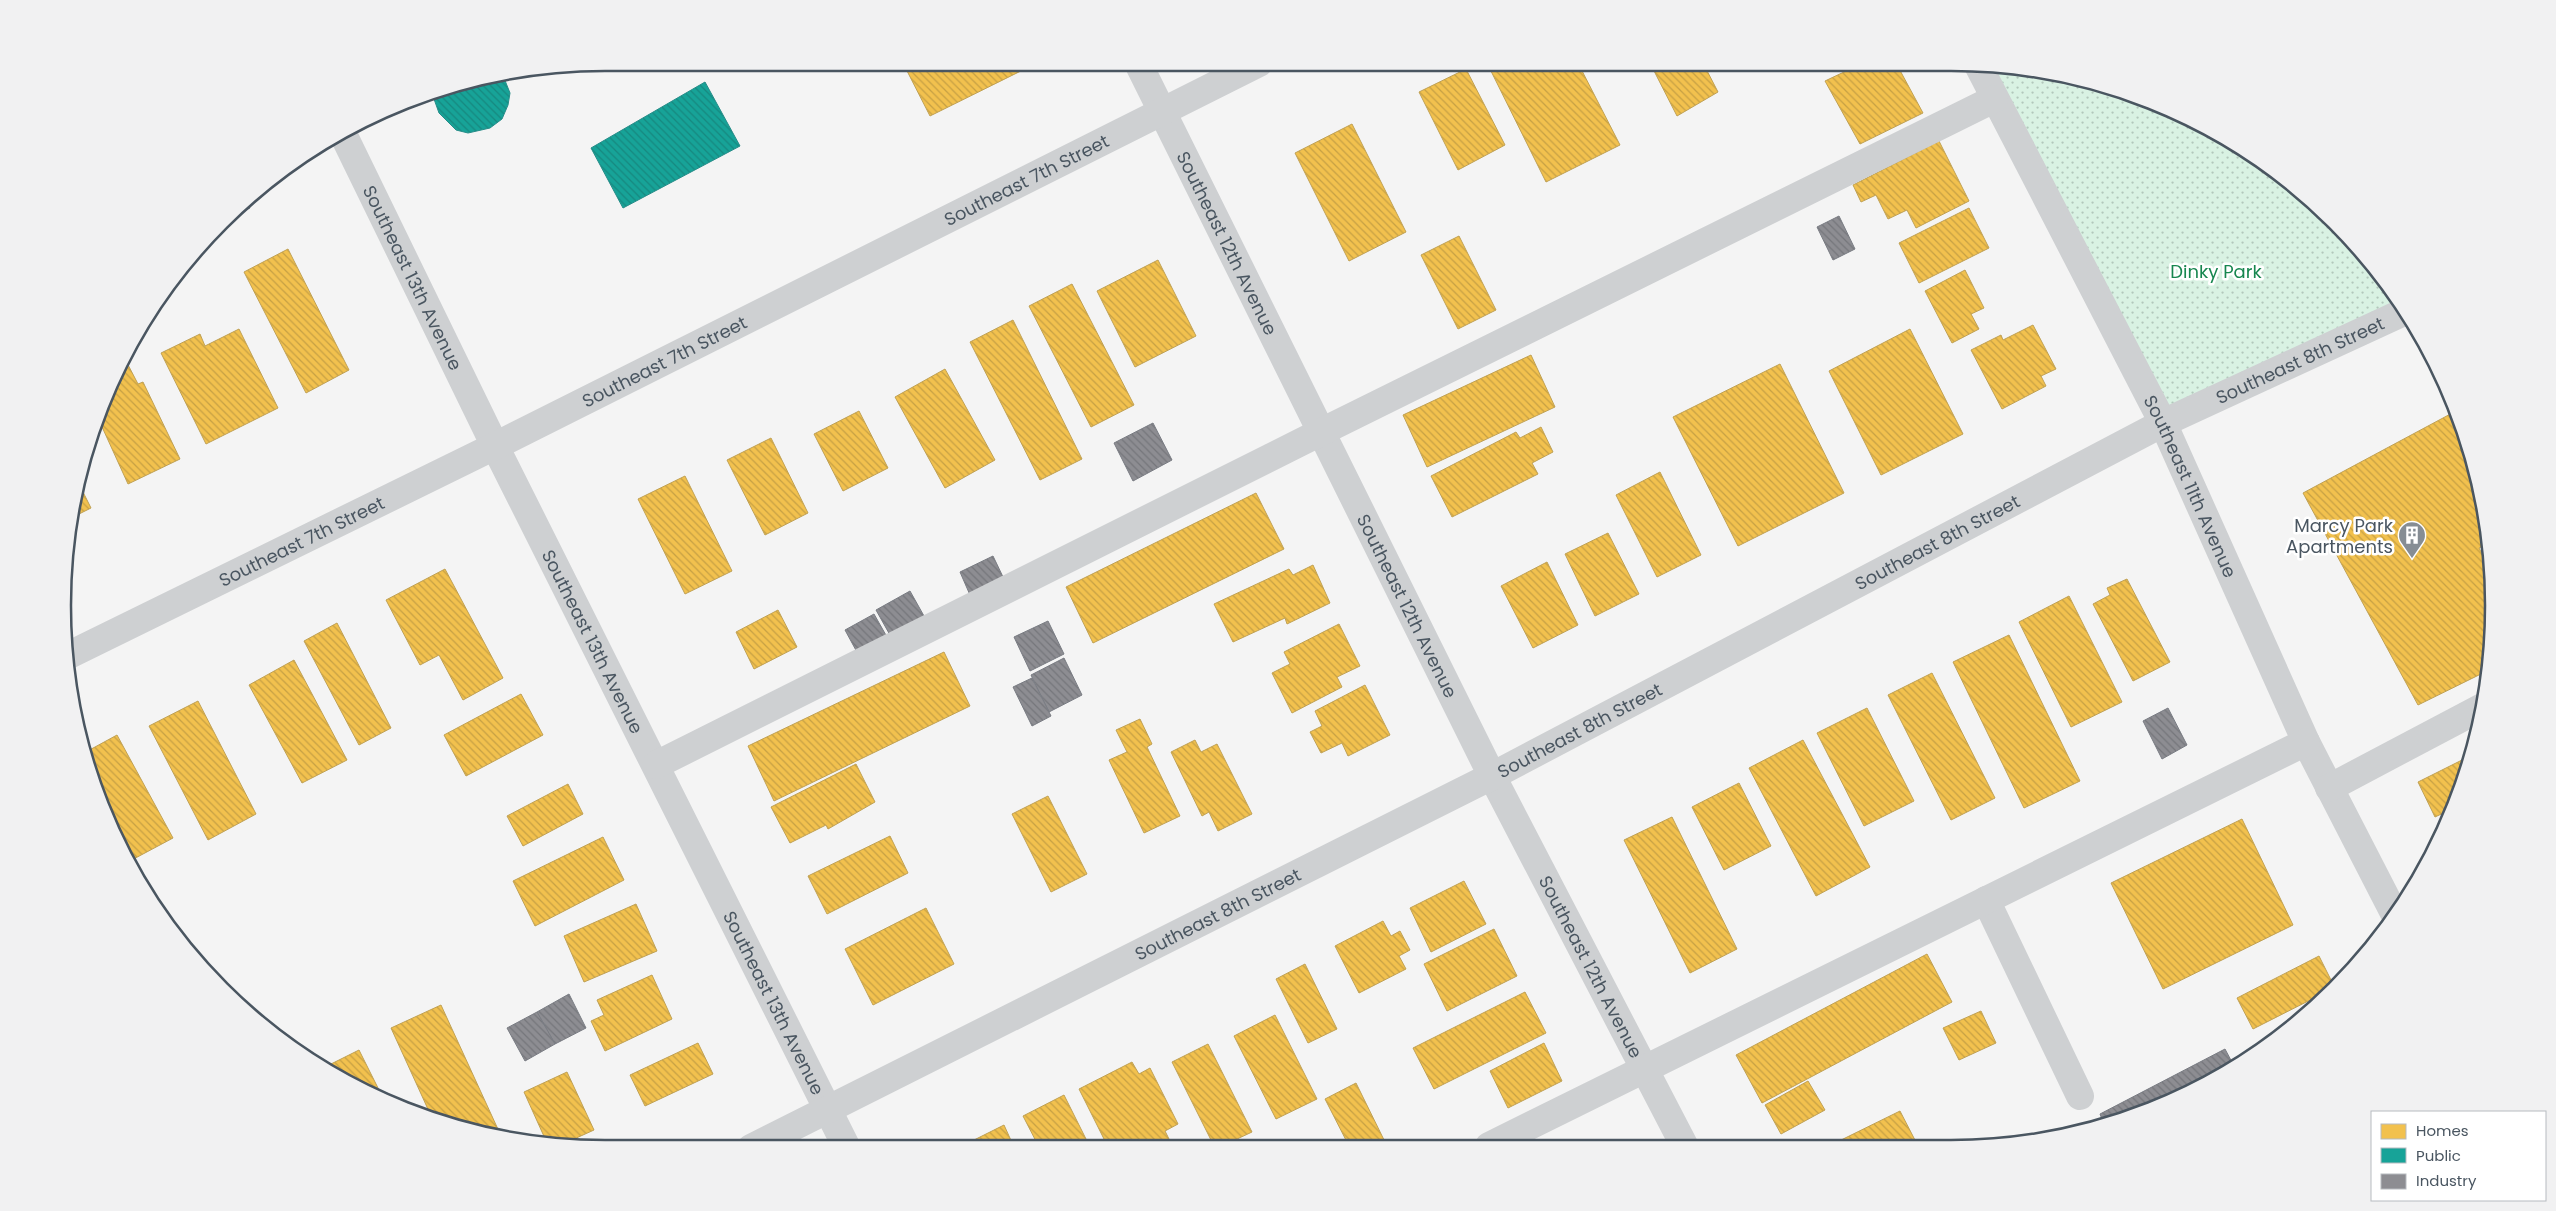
<svg xmlns="http://www.w3.org/2000/svg" width="2556" height="1211" viewBox="0 0 2556 1211" font-family="Poppins,sans-serif">
<style>
.grass{fill:url(#grass-dots)}
.homes{fill:url(#homes-back-hatch);stroke:#c0a154}
.public{fill:url(#public-back-hatch);stroke:#268c88}
.industry{fill:url(#industry-back-hatch);stroke:#797c83}
.lines{fill:none;stroke-linecap:round;stroke-linejoin:round}
.minor{stroke:#ced0d2;stroke-width:28}
.labels{text-anchor:middle;dominant-baseline:central;stroke-width:5;stroke-linejoin:round;paint-order:stroke}
.street-label{font-size:18px;fill:#4a5661;stroke:#fff}
.park-label{font-size:18px;fill:#17864f;stroke:#fff}
.poi-label{font-size:18px;fill:#4a5661;stroke:#fff;text-anchor:end}
.rim{fill:none;stroke:#4a5661;stroke-width:2.5}
</style>
<defs>
<pattern id="grass-dots" width="8" height="8" patternUnits="userSpaceOnUse" patternTransform="scale(1.25)"><rect width="8" height="8" fill="#d9f2e3"/><path d="M2 2h.1M6 6h.1" fill="none" stroke="#b2c7bb" stroke-width="1.8" stroke-linecap="round"/></pattern>
<pattern id="homes-back-hatch" width="6" height="6" patternUnits="userSpaceOnUse" patternTransform="scale(1.25)"><rect width="6" height="6" fill="#f2c14e"/><path d="M-1 5l2 2M0 0l6 6M5-1l2 2" fill="none" stroke="#c6a044"/></pattern>
<pattern id="public-back-hatch" width="6" height="6" patternUnits="userSpaceOnUse" patternTransform="scale(1.25)"><rect width="6" height="6" fill="#17a398"/><path d="M-1 5l2 2M0 0l6 6M5-1l2 2" fill="none" stroke="#17887f"/></pattern>
<pattern id="industry-back-hatch" width="6" height="6" patternUnits="userSpaceOnUse" patternTransform="scale(1.25)"><rect width="6" height="6" fill="#8d8d92"/><path d="M-1 5l2 2M0 0l6 6M5-1l2 2" fill="none" stroke="#75767b"/></pattern>
</defs>
<rect width="100%" height="100%" fill="#f4f4f4"/>
<polygon class="grass" points="1986,66 2056,73 2158,104 2252,154 2334,221 2402,304 2163,423"/>
<g class="homes">
<polygon points="903,63 1037,63 930,116"/>
<polygon points="1487,63 1578,63 1620,145 1546,182"/>
<polygon points="1650,63 1703,63 1718,92 1677,116"/>
<polygon points="1863,63 1896,63 1923,113 1860,144 1825,81"/>
<polygon points="1466,69 1505,145 1458,170 1419,92"/>
<polygon points="1352,124 1406,232 1349,261 1295,153"/>
<polygon points="1939,141 1969,201 1916,228 1907,210 1888,219 1876,195 1861,202 1853,185"/>
<polygon points="1969,208 1989,248 1919,283 1899,243"/>
<polygon points="1459,236 1496,310 1458,329 1421,255"/>
<polygon points="288,249 349,370 306,393 244,272"/>
<polygon points="1158,260 1196,336 1135,367 1097,291"/>
<polygon points="1965,270 1984,308 1971,314 1979,329 1952,343 1925,291"/>
<polygon points="1072,284 1134,405 1091,427 1029,306"/>
<polygon points="1013,320 1082,459 1040,480 970,342"/>
<polygon points="2033,325 2056,369 2041,376 2046,386 2002,409 1971,350 2001,335 2003,340"/>
<polygon points="239,329 278,408 206,444 161,353 200,334 205,346"/>
<polygon points="1910,329 1963,434 1881,475 1829,371"/>
<polygon points="1531,355 1555,407 1427,467 1403,415"/>
<polygon points="125,359 138,384 143,382 180,459 128,484 98,418 104,398 122,360"/>
<polygon points="1780,364 1844,493 1738,546 1673,417"/>
<polygon points="945,369 995,460 945,488 895,397"/>
<polygon points="859,411 888,468 843,491 814,434"/>
<polygon points="2456,411 2483,499 2487,544 2479,548 2490,570 2493,605 2487,671 2418,705 2303,493"/>
<polygon points="1541,427 1553,452 1532,463 1538,474 1452,517 1431,476 1516,432 1520,438"/>
<polygon points="771,438 808,513 765,535 727,460"/>
<polygon points="1660,472 1701,555 1657,577 1616,495"/>
<polygon points="685,476 732,571 685,594 638,499"/>
<polygon points="78,482 91,508 71,518 73,500"/>
<polygon points="1256,493 1284,549 1093,643 1066,587"/>
<polygon points="1608,533 1639,594 1595,616 1565,554"/>
<polygon points="1547,562 1578,625 1533,648 1501,586"/>
<polygon points="1313,565 1330,603 1287,624 1285,618 1233,642 1214,604 1289,569 1293,575"/>
<polygon points="445,569 503,678 463,700 439,655 420,665 386,600"/>
<polygon points="2127,579 2170,662 2133,681 2093,604 2110,595 2107,588"/>
<polygon points="2069,596 2122,702 2071,727 2019,622"/>
<polygon points="778,610 797,647 754,669 736,632"/>
<polygon points="337,623 391,728 359,745 304,641"/>
<polygon points="1339,624 1360,666 1337,677 1342,687 1292,713 1272,673 1290,664 1284,652"/>
<polygon points="2009,635 2080,781 2024,808 1953,662"/>
<polygon points="944,652 970,706 774,801 748,746"/>
<polygon points="294,660 347,760 302,783 249,685"/>
<polygon points="1932,673 1995,798 1951,820 1888,695"/>
<polygon points="1365,685 1390,735 1348,756 1342,743 1321,753 1310,732 1322,726 1315,711"/>
<polygon points="521,694 543,735 466,776 444,735"/>
<polygon points="198,701 256,814 208,840 149,726"/>
<polygon points="1867,708 1914,801 1864,826 1817,733"/>
<polygon points="1140,719 1152,744 1147,747 1180,816 1144,833 1109,760 1127,752 1116,730"/>
<polygon points="117,735 173,838 128,862 91,780 84,753"/>
<polygon points="1195,740 1201,752 1217,744 1252,814 1218,831 1209,812 1202,816 1171,752"/>
<polygon points="1803,740 1870,867 1816,896 1749,768"/>
<polygon points="2470,756 2454,808 2435,817 2418,782"/>
<polygon points="856,764 875,802 828,829 826,825 790,843 771,807"/>
<polygon points="1739,783 1771,846 1724,870 1692,807"/>
<polygon points="568,784 583,814 523,846 507,816"/>
<polygon points="1048,796 1087,874 1051,892 1012,814"/>
<polygon points="1672,817 1737,949 1690,973 1624,840"/>
<polygon points="2242,819 2293,925 2163,989 2111,883"/>
<polygon points="2448,821 2442,831 2439,825"/>
<polygon points="890,836 908,873 827,914 808,876"/>
<polygon points="603,837 624,880 535,926 513,881"/>
<polygon points="1464,881 1486,924 1431,952 1410,908"/>
<polygon points="636,904 657,951 584,982 564,936"/>
<polygon points="926,908 954,964 873,1005 845,949"/>
<polygon points="1383,921 1391,936 1400,931 1410,950 1399,956 1406,969 1359,993 1335,946"/>
<polygon points="1494,929 1517,976 1447,1011 1424,964"/>
<polygon points="1927,954 1952,1002 1762,1103 1736,1055"/>
<polygon points="2319,956 2333,984 2324,993 2253,1029 2237,998"/>
<polygon points="1305,964 1337,1029 1308,1043 1276,979"/>
<polygon points="652,975 672,1019 605,1051 591,1021 604,1015 597,1000"/>
<polygon points="1525,992 1546,1033 1434,1089 1413,1048"/>
<polygon points="441,1005 502,1138 432,1118 391,1028"/>
<polygon points="1981,1011 1996,1043 1959,1060 1943,1028"/>
<polygon points="1275,1015 1317,1099 1276,1119 1234,1036"/>
<polygon points="698,1043 713,1074 645,1106 630,1075"/>
<polygon points="1544,1043 1562,1081 1508,1108 1490,1071"/>
<polygon points="1208,1044 1252,1132 1222,1146 1214,1146 1172,1062"/>
<polygon points="359,1050 384,1100 334,1076 323,1068"/>
<polygon points="1132,1062 1139,1074 1150,1068 1178,1124 1165,1131 1173,1147 1108,1147 1079,1089"/>
<polygon points="567,1072 594,1130 563,1144 547,1143 524,1092"/>
<polygon points="1808,1081 1825,1110 1781,1134 1765,1105"/>
<polygon points="1356,1083 1387,1146 1349,1146 1325,1099"/>
<polygon points="1064,1095 1090,1147 1039,1147 1023,1116"/>
<polygon points="1900,1111 1917,1144 1833,1144"/>
<polygon points="1004,1125 1014,1147 960,1147"/>
</g>
<g class="public">
<polygon points="502,73 510,93 508,105 502,119 490,128 468,133 456,130 439,113 434,99 435,90"/>
<polygon points="705,82 740,146 623,208 591,148"/>
</g>
<g class="industry">
<polygon points="246,199 250,208 225,220"/>
<polygon points="1839,216 1855,249 1833,260 1817,227"/>
<polygon points="1153,423 1172,460 1133,481 1114,443"/>
<polygon points="993,556 1004,579 970,595 960,572"/>
<polygon points="910,591 924,616 890,635 876,610"/>
<polygon points="874,614 887,637 858,654 845,630"/>
<polygon points="1048,621 1064,654 1030,671 1014,637"/>
<polygon points="1064,658 1082,695 1049,712 1031,675"/>
<polygon points="1032,678 1051,716 1032,726 1013,687"/>
<polygon points="2168,708 2187,745 2162,759 2143,721"/>
<polygon points="569,994 586,1028 555,1044 537,1012"/>
<polygon points="537,1012 555,1044 525,1061 507,1028"/>
<polygon points="2225,1049 2233,1064 2159,1107 2103,1122 2100,1114"/>
</g>
<g class="lines">
<g class="minor">
<path id="s1" d="M1138,63L1492,776L1684,1145"/>
<path id="s2" d="M1978,65L2163,423L2306,742L2394,913"/>
<path id="s3" d="M342,132L495,446L847,1148"/>
<path id="s4" d="M67,656L495,446L1259,63"/>
<polyline points="656,765 1321,432 1994,99"/>
<polyline points="2329,788 2484,706"/>
<polyline points="1986,900 2080,1096"/>
<polyline points="1489,1146 2306,742"/>
<path id="s5" d="M751,1148L1492,776L2163,423L2406,311"/>
</g>
</g>
<defs>
<g id="building-pin" transform="scale(1.4375)"><path d="M0 17L-7.5 6A9.5 9.5 0 1 1 7.5 6Z" fill="#868d94" stroke="#fff"/><path d="M-4-6H4V6H1V3H-1V6H-4ZM-2.5-4.3h1.7v1.8h-1.7ZM.8-4.3h1.7v1.8H.8ZM-2.5-1h1.7V.8h-1.7ZM.8-1h1.7V.8H.8Z" fill="#fff"/></g>
</defs>
<g fill-rule="evenodd">
<use href="#building-pin" x="2412" y="535"/>
</g>
<g class="labels">
<g class="street-label">
<text stroke="none"><textPath href="#s4" startOffset="1071">Southeast 7th Street</textPath></text>
<text stroke="none"><textPath href="#s1" startOffset="201">Southeast 12th Avenue</textPath></text>
<text stroke="none"><textPath href="#s3" startOffset="162">Southeast 13th Avenue</textPath></text>
<text stroke="none"><textPath href="#s5" startOffset="1738">Southeast 8th Street</textPath></text>
<text stroke="none"><textPath href="#s4" startOffset="666">Southeast 7th Street</textPath></text>
<text stroke="none"><textPath href="#s2" startOffset="472">Southeast 11th Avenue</textPath></text>
<text stroke="none"><textPath href="#s4" startOffset="261">Southeast 7th Street</textPath></text>
<text stroke="none"><textPath href="#s5" startOffset="1332">Southeast 8th Street</textPath></text>
<text stroke="none"><textPath href="#s1" startOffset="606">Southeast 12th Avenue</textPath></text>
<text stroke="none"><textPath href="#s3" startOffset="568">Southeast 13th Avenue</textPath></text>
<text stroke="none"><textPath href="#s5" startOffset="928">Southeast 8th Street</textPath></text>
<text stroke="none"><textPath href="#s5" startOffset="522">Southeast 8th Street</textPath></text>
<text stroke="none"><textPath href="#s1" startOffset="1011">Southeast 12th Avenue</textPath></text>
<text stroke="none"><textPath href="#s3" startOffset="972">Southeast 13th Avenue</textPath></text>
</g>
<g class="park-label">
<text x="2216" y="271">Dinky Park</text>
</g>
<g class="poi-label">
<text x="2393" y="525">Marcy Park<tspan x="2393" dy="21">Apartments</tspan></text>
</g>
</g>
<path d="M0 0H2556V1211H0ZM605 71H1951A534 534 0 0 1 2485 605V606A534 534 0 0 1 1951 1140H605A534 534 0 0 1 71 606V605A534 534 0 0 1 605 71Z" fill="#f1f1f2" fill-rule="evenodd"/>
<path class="rim" d="M605 71H1951A534 534 0 0 1 2485 605V606A534 534 0 0 1 1951 1140H605A534 534 0 0 1 71 606V605A534 534 0 0 1 605 71Z"/>
<rect x="2371" y="1111" width="175" height="90" fill="#ffffff" stroke="#b7bbc0"/>
<rect x="2381" y="1124" width="25" height="15" fill="#f2c14e" stroke="#b7bbc0"/>
<text x="2416" y="1136" font-size="15" fill="#4a5661">Homes</text>
<rect x="2381" y="1148" width="25" height="15" fill="#17a398" stroke="#b7bbc0"/>
<text x="2416" y="1161" font-size="15" fill="#4a5661">Public</text>
<rect x="2381" y="1174" width="25" height="15" fill="#8d8d92" stroke="#b7bbc0"/>
<text x="2416" y="1186" font-size="15" fill="#4a5661">Industry</text>
</svg>
